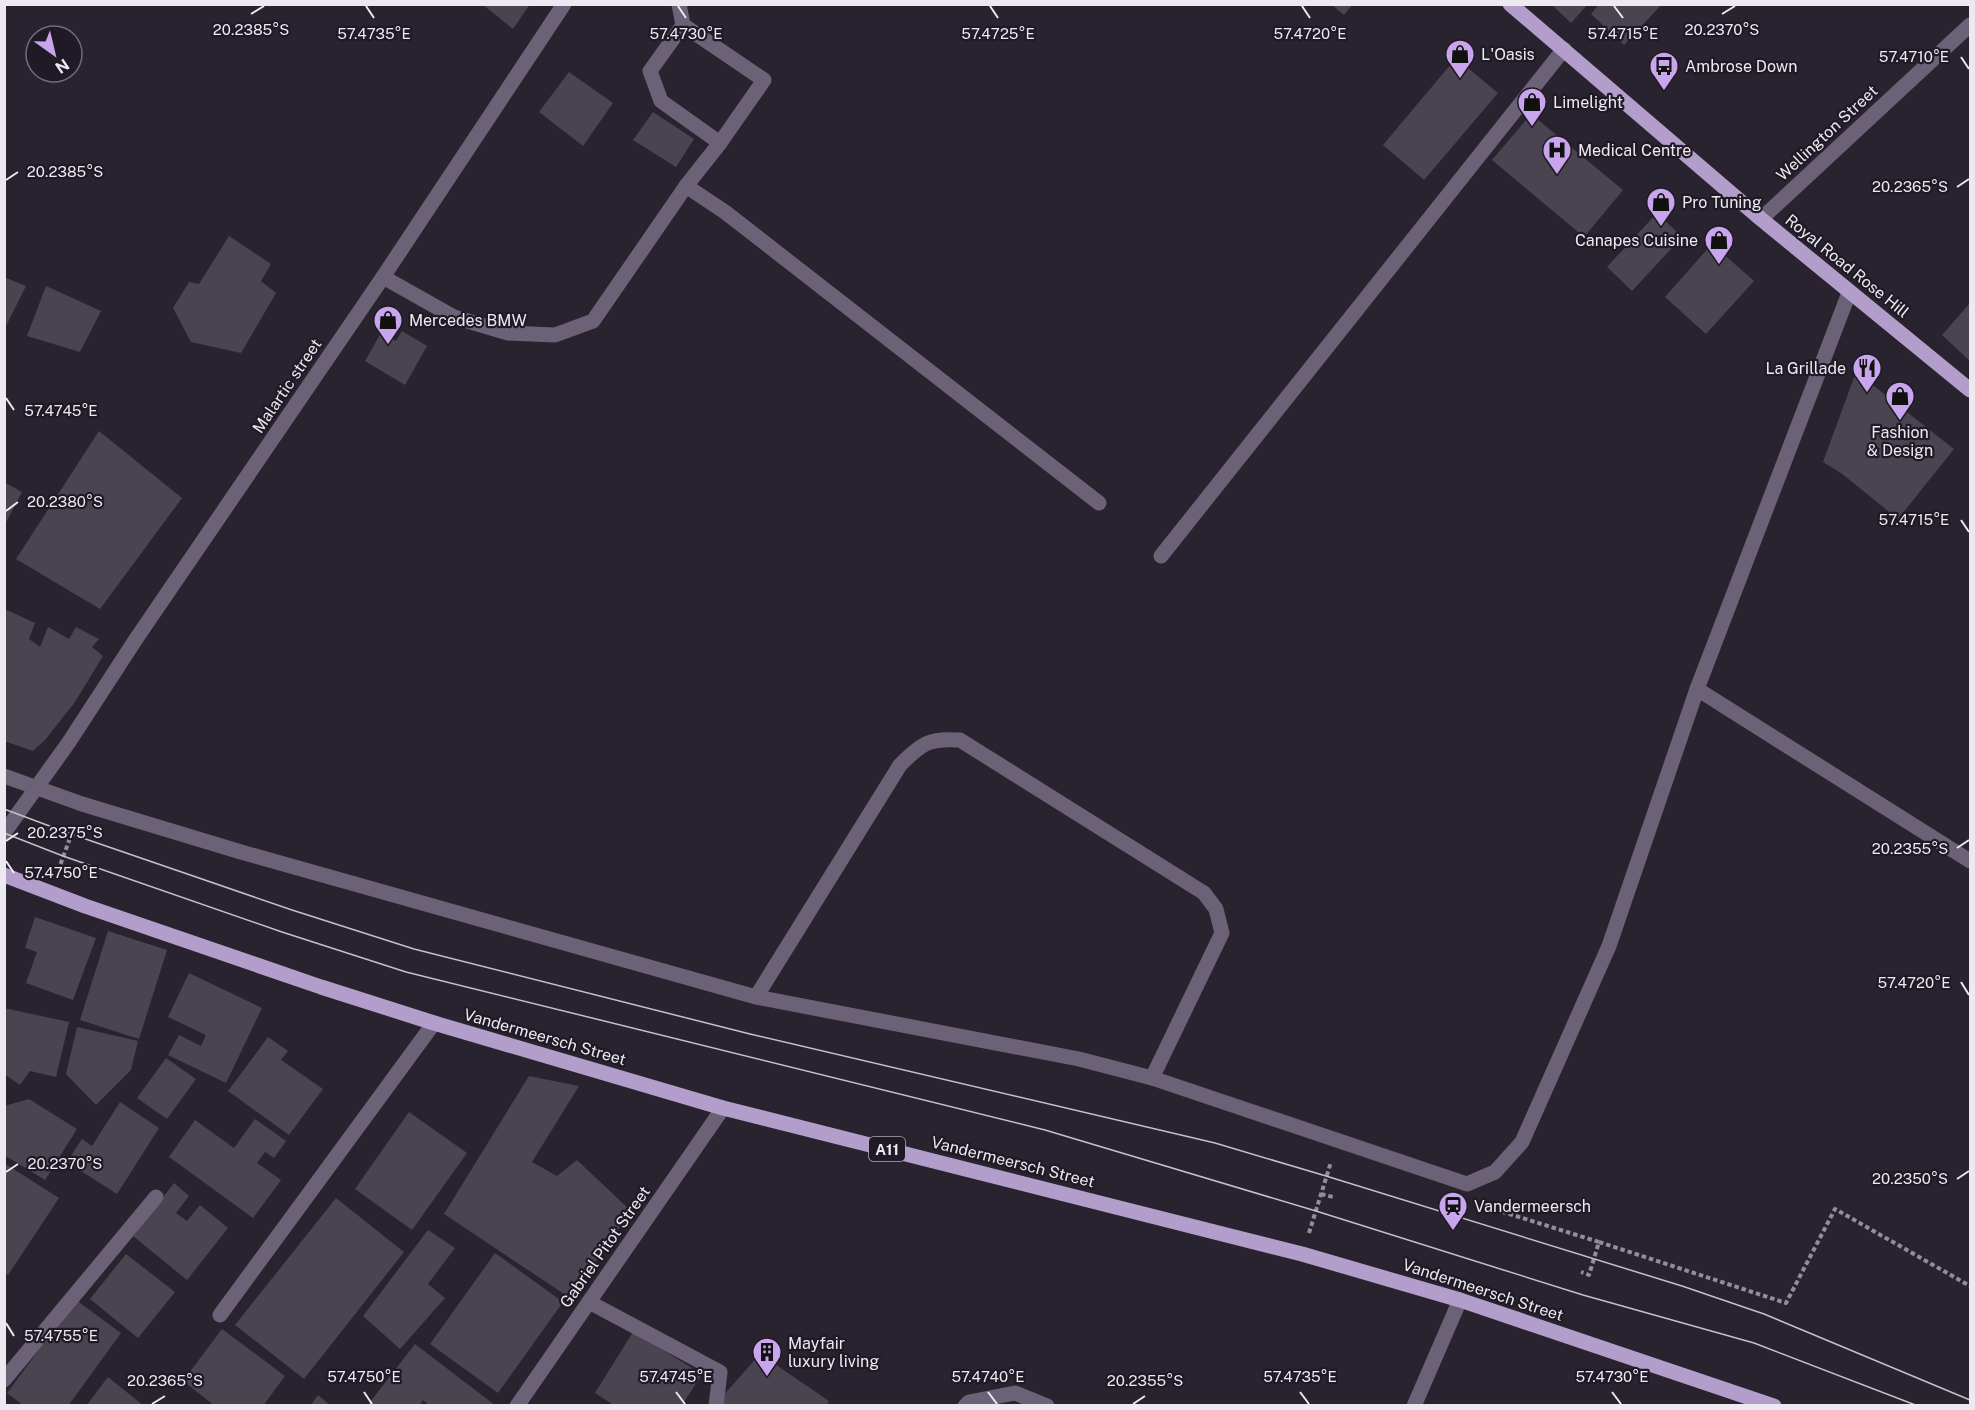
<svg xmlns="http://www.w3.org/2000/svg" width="1975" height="1410" viewBox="0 0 1975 1410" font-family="'Public Sans',sans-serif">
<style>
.building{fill:#494450}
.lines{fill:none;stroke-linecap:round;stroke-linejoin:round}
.path{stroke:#938f99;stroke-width:4;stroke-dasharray:4.5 3;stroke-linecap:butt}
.minor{stroke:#6c6278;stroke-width:15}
.major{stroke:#b39ecb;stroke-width:15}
.tram{stroke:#c4c1ca;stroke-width:1.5}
.ticks{fill:none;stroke:#ece9f1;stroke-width:2}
.labels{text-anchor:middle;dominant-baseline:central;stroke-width:4.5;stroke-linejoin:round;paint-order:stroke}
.shield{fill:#1f1a25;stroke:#aeabb4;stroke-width:1.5}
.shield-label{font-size:15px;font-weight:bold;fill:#ece9f1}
.poi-label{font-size:16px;fill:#ece9f1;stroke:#1f1a25;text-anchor:start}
.street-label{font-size:16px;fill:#ece9f1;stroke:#1f1a25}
.ticks-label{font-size:15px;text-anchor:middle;fill:#ece9f1;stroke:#1f1a25;stroke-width:4.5;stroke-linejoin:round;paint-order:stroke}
</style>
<rect width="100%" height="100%" fill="#29232f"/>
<g class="building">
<polygon points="482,4 530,4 513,29"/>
<polygon points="1331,4 1353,4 1344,15"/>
<polygon points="1551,4 1588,4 1571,23"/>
<polygon points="1599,4 1662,4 1624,45 1591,14"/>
<polygon points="1456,58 1498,93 1424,180 1383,145"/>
<polygon points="569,72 613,103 583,146 539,112"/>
<polygon points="653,112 694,139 676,167 633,140"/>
<polygon points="1531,114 1623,190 1584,237 1492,160"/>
<polygon points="1657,213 1682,237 1632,291 1607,267"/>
<polygon points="229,236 271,264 261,281 276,293 241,353 191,342 173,308 189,282 199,284"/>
<polygon points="1712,244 1754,281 1706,334 1665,297"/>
<polygon points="4,277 26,286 4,330"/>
<polygon points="46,286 101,311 80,352 27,336"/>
<polygon points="1970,303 1970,361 1942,335"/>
<polygon points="402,331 427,346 405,385 365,361 381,333 396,341"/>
<polygon points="1856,372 1954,449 1898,519 1841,473 1823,462"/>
<polygon points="99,431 182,498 100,609 16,559"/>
<polygon points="4,482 22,492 4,526"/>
<polygon points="7,610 35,623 29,639 40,647 48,627 69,639 76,627 99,639 92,647 103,656 75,702 45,740 33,751 4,741 4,613"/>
<polygon points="35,917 96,938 73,1000 26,983 37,952 25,948"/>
<polygon points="108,931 167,950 139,1039 80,1020"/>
<polygon points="189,973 262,1008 226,1083 168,1055 179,1035 201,1046 206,1035 168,1017"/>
<polygon points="4,1008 69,1022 56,1077 30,1071 20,1085 4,1074"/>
<polygon points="77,1027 138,1041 131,1070 96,1105 66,1074"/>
<polygon points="268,1037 288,1051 281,1060 323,1089 289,1135 228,1091"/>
<polygon points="166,1058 196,1079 167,1119 137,1098"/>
<polygon points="529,1076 579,1086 532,1162 557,1176 577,1160 631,1211 570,1298 444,1214"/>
<polygon points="29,1099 77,1129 45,1180 4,1155 4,1106"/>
<polygon points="120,1102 159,1128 117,1194 67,1162 82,1139 92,1146"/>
<polygon points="409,1112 467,1153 412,1230 355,1189"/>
<polygon points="255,1119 286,1141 274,1158 265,1152 257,1163 281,1180 253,1218 169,1157 195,1120 234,1148"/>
<polygon points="4,1163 59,1198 8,1275 4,1272"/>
<polygon points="174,1183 189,1196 176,1213 187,1221 200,1205 228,1228 187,1280 133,1236"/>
<polygon points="336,1198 404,1252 304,1379 235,1325"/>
<polygon points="428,1230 455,1248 428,1284 445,1298 400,1349 363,1316"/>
<polygon points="495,1253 563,1302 498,1393 430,1344"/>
<polygon points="126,1254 175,1292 138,1338 90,1299"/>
<polygon points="76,1300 121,1333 68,1406 24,1406 7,1393"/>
<polygon points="222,1329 285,1376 263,1406 215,1406 183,1381"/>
<polygon points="633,1332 702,1374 684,1402 689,1406 615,1406 595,1393"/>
<polygon points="415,1344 496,1406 430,1406 423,1400 419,1406 367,1406"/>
<polygon points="760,1354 829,1401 826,1406 714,1406"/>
<polygon points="108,1377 144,1406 86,1406"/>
<polygon points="318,1395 331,1406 310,1406"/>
</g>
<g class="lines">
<g class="path">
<polyline points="58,871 74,827"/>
<polyline points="1321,1194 1333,1197"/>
<polyline points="1485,1202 1484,1206 1599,1242 1589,1275 1581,1272"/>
<polyline points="1309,1233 1331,1162"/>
<polyline points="1599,1242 1786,1303 1835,1209 1970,1286"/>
</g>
<g class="minor">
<polyline points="679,4 683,25 764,80 720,143 661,101 650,71 683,25"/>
<polyline points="686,186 720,143"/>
<polyline points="1761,219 1970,25"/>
<polyline points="383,277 454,317 508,333 555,335 593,321 686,186 725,212 1099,503"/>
<polyline points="1161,556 1564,49"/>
<polyline points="1697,689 1970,861"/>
<polyline points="4,776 82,804 241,852 756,997 1079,1059 1152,1078 1467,1184 1495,1172 1522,1142 1609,946 1697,689 1849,293"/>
<polyline points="4,833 69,742 136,639 383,277 564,4"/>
<path d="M756,997L900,765C922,743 929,738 960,740L1204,893L1216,909L1222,933L1152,1078"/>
<polyline points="589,1302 720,1372 716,1406"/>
<polyline points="220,1315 434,1023"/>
<polyline points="4,1380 156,1197"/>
<polyline points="517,1406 723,1108"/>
<polyline points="965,1406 969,1402 1015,1393 1047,1406"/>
<polyline points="1414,1406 1460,1300"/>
</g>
<g class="major">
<polyline points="1510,4 1761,219 1970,390"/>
<polyline points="4,875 85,906 321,987 434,1023 723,1108 1302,1254 1460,1300 1774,1406"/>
</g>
<g class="tram">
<polyline points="4,809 71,834 292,910 414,949 750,1034 1215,1143 1326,1176 1682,1286 1764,1314 1970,1400"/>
<polyline points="4,833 63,856 282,932 406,972 1045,1130 1316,1211 1583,1295 1754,1343 1918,1406"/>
</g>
</g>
<path class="ticks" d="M366,6L374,18M678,6L686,18M990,6L998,18M1302,6L1310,18M1614,6L1623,18M251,14L264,6M1722,14L1735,6M1961,57L1969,69M6,180L18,172M1957,187L1969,179M6,398L14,410M6,511L18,502M1961,520L1969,532M6,841L18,833M1957,848L1969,840M6,861L14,873M1961,982L1969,995M6,1172L18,1164M1957,1179L1969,1171M6,1323L14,1336M364,1392L372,1404M676,1392L685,1404M988,1392L997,1404M1300,1392L1309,1404M1612,1392L1621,1404M152,1404L165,1396M1133,1404L1145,1396"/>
<defs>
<g id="shop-pin" transform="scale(1.5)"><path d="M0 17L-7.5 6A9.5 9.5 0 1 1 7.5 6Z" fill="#c9a5ee" stroke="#1f1a25"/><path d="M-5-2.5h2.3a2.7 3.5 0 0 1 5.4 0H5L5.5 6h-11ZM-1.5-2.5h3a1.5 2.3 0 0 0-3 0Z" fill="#111"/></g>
<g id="bus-pin" transform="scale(1.5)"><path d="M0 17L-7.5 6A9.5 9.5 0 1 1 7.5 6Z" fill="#c9a5ee" stroke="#1f1a25"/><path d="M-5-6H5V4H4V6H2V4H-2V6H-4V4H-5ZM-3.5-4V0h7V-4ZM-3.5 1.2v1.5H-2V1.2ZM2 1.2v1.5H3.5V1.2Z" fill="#111"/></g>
<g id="hospital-pin" transform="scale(1.5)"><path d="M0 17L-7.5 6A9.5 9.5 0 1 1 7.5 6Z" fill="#c9a5ee" stroke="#1f1a25"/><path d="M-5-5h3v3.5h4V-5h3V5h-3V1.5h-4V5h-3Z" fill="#111"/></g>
<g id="restaurant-pin" transform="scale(1.5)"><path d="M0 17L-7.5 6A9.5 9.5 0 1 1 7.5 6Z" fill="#c9a5ee" stroke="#1f1a25"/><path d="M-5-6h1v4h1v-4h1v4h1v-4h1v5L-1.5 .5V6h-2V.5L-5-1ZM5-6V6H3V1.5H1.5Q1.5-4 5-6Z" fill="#111"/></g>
<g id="station-pin" transform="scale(1.5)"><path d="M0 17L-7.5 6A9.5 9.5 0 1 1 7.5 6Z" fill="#c9a5ee" stroke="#1f1a25"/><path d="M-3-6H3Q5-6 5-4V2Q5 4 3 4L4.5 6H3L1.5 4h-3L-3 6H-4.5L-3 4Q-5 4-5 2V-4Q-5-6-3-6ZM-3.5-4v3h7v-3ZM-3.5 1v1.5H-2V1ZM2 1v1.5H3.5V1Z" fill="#111"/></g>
<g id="building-pin" transform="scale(1.5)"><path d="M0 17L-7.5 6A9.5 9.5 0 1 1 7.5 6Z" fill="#c9a5ee" stroke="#1f1a25"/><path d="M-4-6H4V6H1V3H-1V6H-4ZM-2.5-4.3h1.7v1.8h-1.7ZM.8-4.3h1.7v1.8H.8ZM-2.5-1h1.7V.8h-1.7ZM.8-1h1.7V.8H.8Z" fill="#111"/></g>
</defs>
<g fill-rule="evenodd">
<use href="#shop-pin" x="1460" y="54"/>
<use href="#bus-pin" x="1664" y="66"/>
<use href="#shop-pin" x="1532" y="102"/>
<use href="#hospital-pin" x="1557" y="150"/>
<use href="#shop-pin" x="1661" y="202"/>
<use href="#shop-pin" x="1719" y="240"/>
<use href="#shop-pin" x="388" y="320"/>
<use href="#restaurant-pin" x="1867" y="368"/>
<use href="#shop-pin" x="1900" y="396"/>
<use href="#station-pin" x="1453" y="1206"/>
<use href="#building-pin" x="767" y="1352"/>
</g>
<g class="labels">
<rect class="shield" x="869" y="1137" width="36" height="24" rx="4.5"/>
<g class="shield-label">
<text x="887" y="1149">A11</text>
</g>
<g class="poi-label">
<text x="1481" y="54">L'Oasis</text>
<text x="1685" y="66">Ambrose Down</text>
<text x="1553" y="102">Limelight</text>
<text x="1578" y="150">Medical Centre</text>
<text x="1682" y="202">Pro Tuning</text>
<text x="1698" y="240" text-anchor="end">Canapes Cuisine</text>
<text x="409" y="320">Mercedes BMW</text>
<text x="1846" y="368" text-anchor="end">La Grillade</text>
<text x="1900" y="432" text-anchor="middle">Fashion<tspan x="1900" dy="18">&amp; Design</tspan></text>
<text x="1474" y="1206">Vandermeersch</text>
<text x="788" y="1343">Mayfair<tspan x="788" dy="18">luxury living</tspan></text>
</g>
<g class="street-label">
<text transform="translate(1827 133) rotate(-43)">Wellington Street</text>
<text transform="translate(1847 266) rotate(39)">Royal Road Rose Hill</text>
<text transform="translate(287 386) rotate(-56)">Malartic street</text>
<text transform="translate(545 1037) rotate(16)">Vandermeersch Street</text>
<text transform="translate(1013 1162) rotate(14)">Vandermeersch Street</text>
<text transform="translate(605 1247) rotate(-55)">Gabriel Pitot Street</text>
<text transform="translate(1483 1290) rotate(18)">Vandermeersch Street</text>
</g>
</g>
<g class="ticks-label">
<text x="251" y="35">20.2385°S</text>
<text x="1722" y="35">20.2370°S</text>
<text x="374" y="39">57.4735°E</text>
<text x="686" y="39">57.4730°E</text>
<text x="998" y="39">57.4725°E</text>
<text x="1310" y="39">57.4720°E</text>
<text x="1623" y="39">57.4715°E</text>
<text x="1914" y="62">57.4710°E</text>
<text x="65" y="177">20.2385°S</text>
<text x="1910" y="192">20.2365°S</text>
<text x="61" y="416">57.4745°E</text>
<text x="65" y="507">20.2380°S</text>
<text x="1914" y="525">57.4715°E</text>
<text x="65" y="838">20.2375°S</text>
<text x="1910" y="854">20.2355°S</text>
<text x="61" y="878">57.4750°E</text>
<text x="1914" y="988">57.4720°E</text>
<text x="65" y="1169">20.2370°S</text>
<text x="1910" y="1184">20.2350°S</text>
<text x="61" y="1341">57.4755°E</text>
<text x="364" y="1382">57.4750°E</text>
<text x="676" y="1382">57.4745°E</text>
<text x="988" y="1382">57.4740°E</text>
<text x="1300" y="1382">57.4735°E</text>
<text x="1612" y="1382">57.4730°E</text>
<text x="165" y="1386">20.2365°S</text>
<text x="1145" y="1386">20.2355°S</text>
</g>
<rect width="1975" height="1410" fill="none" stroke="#ece9f1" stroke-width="12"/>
<g transform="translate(54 54) rotate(146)"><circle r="28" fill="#1f1a25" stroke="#716d77" stroke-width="1.5"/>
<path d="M0-4.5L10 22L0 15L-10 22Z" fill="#c9a5ee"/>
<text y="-9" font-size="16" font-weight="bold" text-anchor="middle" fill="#ece9f1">N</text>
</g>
</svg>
